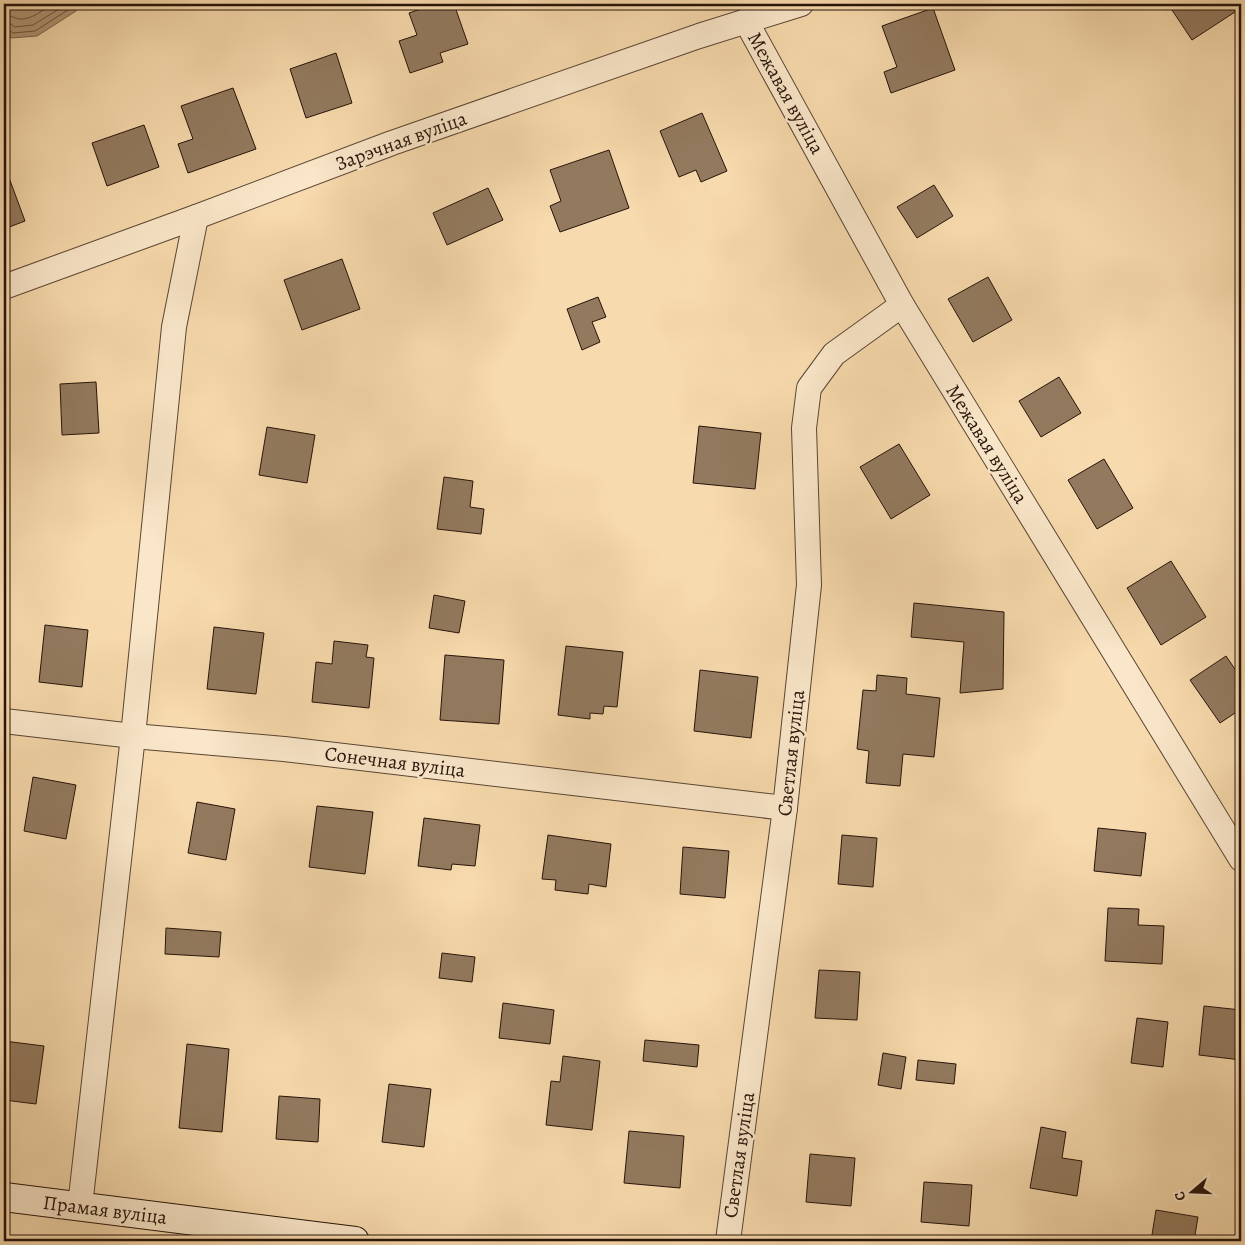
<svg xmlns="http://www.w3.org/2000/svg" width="1245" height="1245" viewBox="0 0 1245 1245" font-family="Alegreya,serif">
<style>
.water{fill:#b09676;stroke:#79624b}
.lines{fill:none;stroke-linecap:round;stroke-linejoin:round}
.shore{stroke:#6b5440;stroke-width:1}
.building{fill:#937a5f;stroke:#26130a}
.street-casing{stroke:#5a4533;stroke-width:26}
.secondary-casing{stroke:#26130a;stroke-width:30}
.street{stroke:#fae7ca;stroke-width:24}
.secondary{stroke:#fae7ca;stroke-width:28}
.labels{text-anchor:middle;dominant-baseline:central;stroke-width:5;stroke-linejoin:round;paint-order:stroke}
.street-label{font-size:20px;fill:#26130a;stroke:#fae7ca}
</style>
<rect width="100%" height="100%" fill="#f7daad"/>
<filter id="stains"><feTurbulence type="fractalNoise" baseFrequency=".004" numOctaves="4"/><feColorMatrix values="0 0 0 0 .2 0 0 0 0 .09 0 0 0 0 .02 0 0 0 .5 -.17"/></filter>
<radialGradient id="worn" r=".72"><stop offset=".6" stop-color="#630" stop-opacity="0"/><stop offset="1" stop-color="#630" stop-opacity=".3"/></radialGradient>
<polygon class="water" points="4,4 79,4 76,11 37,36 11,38 4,32"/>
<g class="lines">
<g class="shore">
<path d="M4,15C10,15 14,18 19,19C32,20 42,10 53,4"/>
<polyline points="4,22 9,23 15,27 33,25 67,4"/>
<polyline points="4,29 7,29 13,33 35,31 71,8 74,4"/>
</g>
</g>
<g class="building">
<polygon points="435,4 454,4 468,44 440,53 443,62 410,73 399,41 417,35 409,13"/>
<polygon points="1168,4 1234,4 1238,10 1192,40"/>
<polygon points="933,8 955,70 891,93 884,72 897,67 882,26"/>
<polygon points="336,53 352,103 306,118 290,69"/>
<polygon points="233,88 256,149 188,173 178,144 193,139 181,106"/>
<polygon points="702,113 727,171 701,182 696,170 679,177 660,131"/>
<polygon points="144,125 159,167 107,186 92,143"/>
<polygon points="609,150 629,208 560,232 550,206 561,201 550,170"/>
<polygon points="8,175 25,221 4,229 4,177"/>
<polygon points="934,185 953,216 917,238 897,207"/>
<polygon points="488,188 503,220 447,245 433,213"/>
<polygon points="342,259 360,309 302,330 284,280"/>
<polygon points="988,277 1012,320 973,342 948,299"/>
<polygon points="598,297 606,317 592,322 600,342 582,350 567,309"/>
<polygon points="1059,377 1081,413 1041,437 1019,401"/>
<polygon points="96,382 99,433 62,435 60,384"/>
<polygon points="699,426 761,433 755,489 693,483"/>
<polygon points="267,427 315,435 307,483 259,475"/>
<polygon points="899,444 930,495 891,519 860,467"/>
<polygon points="1104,459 1133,508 1097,529 1068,480"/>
<polygon points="444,477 473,481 470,507 484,509 481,534 437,529"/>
<polygon points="1171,561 1206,617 1161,645 1127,588"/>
<polygon points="434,595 465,601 459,633 429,628"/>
<polygon points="914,603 1004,612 1003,689 960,693 964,642 911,637"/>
<polygon points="45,625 88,630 82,687 39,682"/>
<polygon points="214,627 264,633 256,694 207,689"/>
<polygon points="334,641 368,645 366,657 374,658 369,708 312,702 316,662 332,664"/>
<polygon points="566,646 623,652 617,707 604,706 603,714 590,713 590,719 558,715"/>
<polygon points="445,655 504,660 499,724 440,720"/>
<polygon points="1226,656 1241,678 1241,709 1220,723 1190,680"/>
<polygon points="700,670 758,677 751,738 694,731"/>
<polygon points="877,675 907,678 906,694 940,698 934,757 903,754 900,786 866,783 869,751 857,749 863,690 876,691"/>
<polygon points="33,777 76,785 66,839 24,831"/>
<polygon points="197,802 235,809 226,860 188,853"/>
<polygon points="317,806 373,812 365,874 309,867"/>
<polygon points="424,818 480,825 475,866 452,864 451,870 418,866"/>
<polygon points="1098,828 1146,833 1141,876 1094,871"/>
<polygon points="548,835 611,844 606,887 589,884 588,894 555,890 556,880 542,879"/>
<polygon points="842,835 877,838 873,887 838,884"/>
<polygon points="683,847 729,851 725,898 680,894"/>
<polygon points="1108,908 1139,909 1138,925 1164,926 1162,964 1105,961"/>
<polygon points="166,928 221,932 219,957 165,954"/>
<polygon points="442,953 475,957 472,982 439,978"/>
<polygon points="819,970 860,972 857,1020 815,1018"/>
<polygon points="503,1003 554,1010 550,1044 499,1038"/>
<polygon points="1204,1006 1241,1010 1241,1060 1199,1055"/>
<polygon points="1137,1018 1168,1022 1163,1067 1131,1063"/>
<polygon points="645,1040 699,1045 697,1067 643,1061"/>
<polygon points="4,1041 44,1046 36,1104 4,1100"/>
<polygon points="187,1044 229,1049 222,1132 179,1128"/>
<polygon points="883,1053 906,1057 901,1089 878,1085"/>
<polygon points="563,1056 600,1061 592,1130 546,1125 551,1081 560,1082"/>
<polygon points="918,1060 956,1064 954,1084 916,1080"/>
<polygon points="389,1084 431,1089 424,1147 382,1142"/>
<polygon points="279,1096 320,1099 318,1142 276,1139"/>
<polygon points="1041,1127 1066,1132 1062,1158 1082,1161 1077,1196 1030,1188"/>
<polygon points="629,1131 684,1136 680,1188 624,1183"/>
<polygon points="810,1154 855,1158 851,1206 806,1202"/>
<polygon points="924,1182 972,1185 969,1226 921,1222"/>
<polygon points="1156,1210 1198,1217 1194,1241 1151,1241"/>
</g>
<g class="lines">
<g class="street-casing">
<g id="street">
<polyline points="746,21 902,305 1241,859"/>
<polyline points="4,287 196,217 392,143 699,36 801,4"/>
<polyline points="4,721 133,736 284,749 785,808"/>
<polyline points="80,1206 133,736 174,327 196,217"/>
<polyline points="728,1241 785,808 809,585 804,428 809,388 834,354 902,305"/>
</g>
</g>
<g class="secondary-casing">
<polyline id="secondary" points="4,1197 355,1241"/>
</g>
<use href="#street" class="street"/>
<use href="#secondary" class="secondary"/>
</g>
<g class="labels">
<g class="street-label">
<text transform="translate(786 93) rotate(61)">Межавая вуліца</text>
<text transform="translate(401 141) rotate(-20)">Зарэчная вуліца</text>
<text transform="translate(987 444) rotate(58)">Межавая вуліца</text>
<text transform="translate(791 753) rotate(-84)">Светлая вуліца</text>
<text transform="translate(395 762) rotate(7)">Сонечная вуліца</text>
<text transform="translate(739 1155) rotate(-82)">Светлая вуліца</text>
<text transform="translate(105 1210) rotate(7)">Прамая вуліца</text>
</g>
</g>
<rect width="1245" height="1245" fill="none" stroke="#f7daad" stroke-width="20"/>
<rect x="5" y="5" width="1235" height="1235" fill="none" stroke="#26130a" stroke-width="2.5"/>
<rect x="10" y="10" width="1225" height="1225" fill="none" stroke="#26130a"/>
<g transform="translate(1192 1192) rotate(251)" stroke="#fae7ca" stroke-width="4" paint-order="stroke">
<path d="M0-4L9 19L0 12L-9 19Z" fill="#26130a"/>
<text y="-8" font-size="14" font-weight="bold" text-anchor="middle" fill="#26130a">С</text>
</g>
<rect width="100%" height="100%" filter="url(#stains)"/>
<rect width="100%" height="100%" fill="url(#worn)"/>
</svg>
